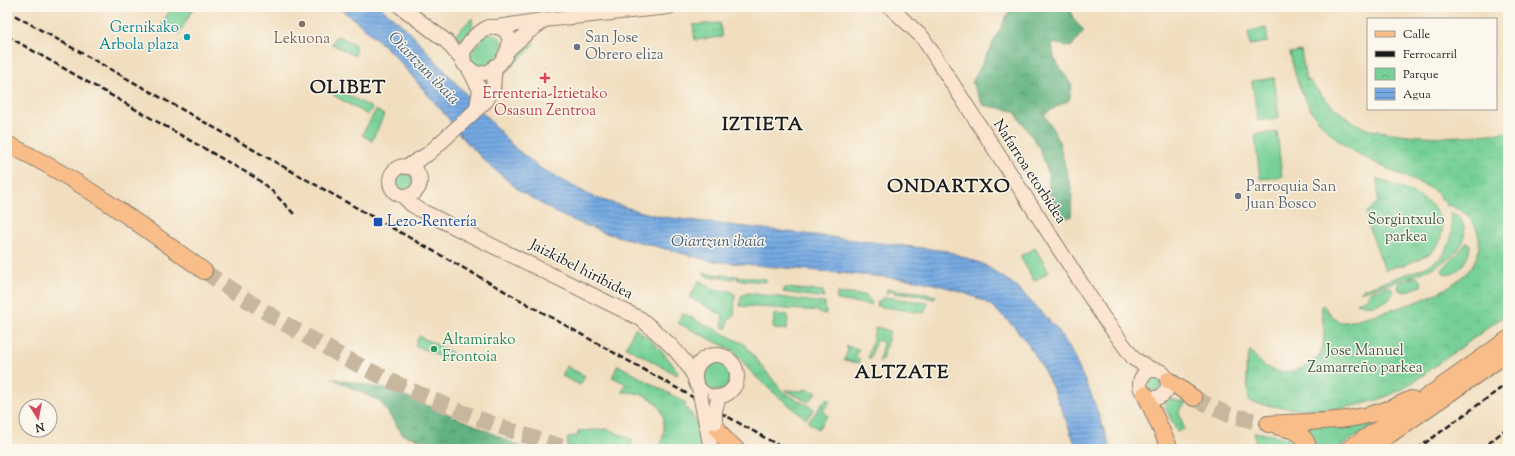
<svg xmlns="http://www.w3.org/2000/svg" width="1515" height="456" viewBox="0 0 1515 456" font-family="'Sorts Mill Goudy',serif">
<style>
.grass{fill:url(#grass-tufts);stroke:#49765a}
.forest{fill:url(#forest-crowns);stroke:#3e674e}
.park{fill:url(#park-crowns);stroke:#49765a}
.garden{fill:#76d097;stroke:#49765a}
.water{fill:url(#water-rules);stroke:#48627f}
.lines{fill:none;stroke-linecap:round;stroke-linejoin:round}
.primary-tunnel{stroke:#c6b79e;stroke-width:16;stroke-dasharray:16 8;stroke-linecap:butt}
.secondary-casing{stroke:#867d6e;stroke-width:16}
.primary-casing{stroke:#867d6e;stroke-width:18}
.secondary{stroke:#fce5d0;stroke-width:14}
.primary{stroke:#f8bd89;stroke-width:16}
.rail{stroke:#1c1c1c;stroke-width:2.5;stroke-dasharray:6 3;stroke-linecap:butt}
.secondary-bridge-casing{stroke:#867d6e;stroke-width:16;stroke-linecap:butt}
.secondary-bridge{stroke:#fce5d0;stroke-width:14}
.education-dot{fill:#8d6e63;stroke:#fbf7ec;stroke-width:1.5}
.culture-dot{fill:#0f9aa8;stroke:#fbf7ec;stroke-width:1.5}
.worship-dot{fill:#6b7280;stroke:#fbf7ec;stroke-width:1.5}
.health-dot{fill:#e0444e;stroke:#fbf7ec;stroke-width:1.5}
.transit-dot{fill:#1a4fb4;stroke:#fbf7ec;stroke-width:1.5}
.leisure-dot{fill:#2e9e5b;stroke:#fbf7ec;stroke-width:1.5}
.labels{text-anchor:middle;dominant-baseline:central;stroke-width:3;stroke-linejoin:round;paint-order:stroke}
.culture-label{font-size:15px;fill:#0d838f;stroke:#fbf7ec;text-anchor:end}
.worship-label{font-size:15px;fill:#5b616d;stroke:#fbf7ec;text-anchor:start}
.education-label{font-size:15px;fill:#785e54;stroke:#fbf7ec}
.health-label{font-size:15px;fill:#be3a42;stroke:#fbf7ec}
.street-label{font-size:15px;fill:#1c1c1c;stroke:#fbf7ec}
.park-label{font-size:15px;fill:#3c5b47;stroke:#fbf7ec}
.transit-label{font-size:15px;fill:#164399;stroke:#fbf7ec;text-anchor:start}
.leisure-label{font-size:15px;fill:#27864d;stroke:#fbf7ec;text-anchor:start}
.water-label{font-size:16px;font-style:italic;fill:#445b75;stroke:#fbf7ec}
.district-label{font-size:19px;font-weight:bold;letter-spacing:1px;fill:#1c1c1c;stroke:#fbf7ec}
</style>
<defs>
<pattern id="grass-tufts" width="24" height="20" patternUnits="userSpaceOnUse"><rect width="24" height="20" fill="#76d097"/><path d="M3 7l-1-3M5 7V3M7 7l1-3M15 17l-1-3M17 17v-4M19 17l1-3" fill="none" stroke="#66b282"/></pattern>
<pattern id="forest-crowns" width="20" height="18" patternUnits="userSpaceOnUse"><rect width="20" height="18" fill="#60b280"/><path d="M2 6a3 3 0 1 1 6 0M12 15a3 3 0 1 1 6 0" fill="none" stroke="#4e9068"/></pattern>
<pattern id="park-crowns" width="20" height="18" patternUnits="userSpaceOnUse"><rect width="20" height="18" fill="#76d097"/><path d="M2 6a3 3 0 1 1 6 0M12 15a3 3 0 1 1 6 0" fill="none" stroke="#66b282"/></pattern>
<pattern id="water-rules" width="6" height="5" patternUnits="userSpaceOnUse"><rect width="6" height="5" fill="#74a9e2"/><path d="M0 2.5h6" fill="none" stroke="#5e89b6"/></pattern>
</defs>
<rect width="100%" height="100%" fill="#fbf7ec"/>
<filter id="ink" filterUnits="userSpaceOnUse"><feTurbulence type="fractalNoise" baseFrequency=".025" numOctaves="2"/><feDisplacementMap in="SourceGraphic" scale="8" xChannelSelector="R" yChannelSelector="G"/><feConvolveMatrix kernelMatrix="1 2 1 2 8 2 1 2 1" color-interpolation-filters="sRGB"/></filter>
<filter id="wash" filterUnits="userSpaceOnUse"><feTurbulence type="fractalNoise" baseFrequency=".012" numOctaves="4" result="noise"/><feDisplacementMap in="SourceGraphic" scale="16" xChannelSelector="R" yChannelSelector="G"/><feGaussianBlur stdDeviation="0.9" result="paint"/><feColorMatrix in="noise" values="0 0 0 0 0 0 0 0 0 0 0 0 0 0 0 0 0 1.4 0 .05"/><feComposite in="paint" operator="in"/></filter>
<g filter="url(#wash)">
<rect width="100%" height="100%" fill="#f1debf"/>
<g class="grass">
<polygon points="703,273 766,279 766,282 738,280 738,277 734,277 733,279 721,278 721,276 716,276 716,278 708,277"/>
<polygon points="699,280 713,290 730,291 735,294 734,316 728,320 727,329 722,327 723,315 690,298"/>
<polygon points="785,288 823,291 824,298 783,292"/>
<polygon points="887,289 917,292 936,296 934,299 909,293 909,295 894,293 894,291 886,293"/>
<polygon points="748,293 825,303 826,314 819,313 819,311 740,306 741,296"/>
<polygon points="837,293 865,295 872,302 871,305 837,300"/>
<polygon points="884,297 928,303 924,313 876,306 877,303"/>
<polygon points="682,313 744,344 783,392 814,409 806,419 767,387 750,371 734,351 678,323"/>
<polygon points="876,327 890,331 882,360 879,362 883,342 876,340 870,360 868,357"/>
<path d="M635,328C652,340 667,355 678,372L677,375L626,347Z"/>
<polygon points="846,346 859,349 855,356 860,360 859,363 844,360 848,351"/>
<path d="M618,365L686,403L684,407C697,415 701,434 702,449H659C672,416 660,391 622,392L626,384L612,377Z"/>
<polygon points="804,389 817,392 808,402 785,390 804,391"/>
<polygon points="827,398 830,401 823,411 828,415 818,429 808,422"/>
<polygon points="1170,399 1186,403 1179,411 1184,429 1177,432 1165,407 1166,400"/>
<polygon points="1394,412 1336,449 1314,449 1303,428"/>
<polygon points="1254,433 1264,433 1292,439 1300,449 1257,449"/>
</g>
<g class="forest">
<path d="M1009,7H1071C1070,18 1077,24 1084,30L1071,47L1052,43L1054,58L1072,86L1069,100L1044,114L1058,138L1072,192L1071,217L1061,218L1049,194L1048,172L1039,147L1014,111L983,105L972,83L1008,14Z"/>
<polygon points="331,378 390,390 477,426 525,449 425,449 426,441 403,435 380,401"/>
</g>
<g class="park">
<polygon points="720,23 722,37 695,40 693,25"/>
<polygon points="1266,28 1268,42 1250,45 1248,31"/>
<path d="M1301,51L1306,81L1309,80C1324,100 1344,119 1367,129C1373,131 1380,131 1385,132C1425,139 1468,137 1508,132V313C1485,330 1462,347 1439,363C1426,372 1413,384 1399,391C1353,414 1298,412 1249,402L1246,368L1250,350C1256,358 1262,366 1272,370C1289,376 1317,367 1322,349C1326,335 1323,320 1321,306L1323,305C1328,311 1333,319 1341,322C1348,323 1357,319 1365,317C1400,308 1484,288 1479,239C1476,219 1466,212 1449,205L1447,206L1438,194L1432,189C1359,155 1308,142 1290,53Z"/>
<path d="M1377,178C1394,186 1415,192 1430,204C1437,209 1441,218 1442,228C1443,258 1408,263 1385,270L1367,222V212L1378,203Z"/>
<polygon points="774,314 788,315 787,330 773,329"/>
<polygon points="566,366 585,376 580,385 562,376"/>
</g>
<g class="garden">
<polygon points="171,7 194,7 179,34 162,25"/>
<path d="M472,18C474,29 469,34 460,40L451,39Z"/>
<path d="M489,33C500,35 501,38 504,48L488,66L480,68L470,61L469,53L486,35Z"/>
<polygon points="339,36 355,45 355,56 332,44 335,37"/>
<polygon points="533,40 534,45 501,77 500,92 498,92 497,77 513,53 522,45 525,48"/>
<polygon points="1274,78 1279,118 1258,121 1252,81"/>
<polygon points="337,89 372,108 368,115 333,95"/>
<polygon points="376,110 384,115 372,141 362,135"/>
<polygon points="1277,132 1282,177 1260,179 1255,134"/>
<circle cx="405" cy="182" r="8"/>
<path d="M1450,213C1457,214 1461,217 1463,224C1478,265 1386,284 1360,292L1363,289C1378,284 1392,279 1407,274C1441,263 1457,251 1450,213Z"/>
<path d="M1466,243H1469L1470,246C1469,257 1459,277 1445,274L1442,271C1443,266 1461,252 1466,243Z"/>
<polygon points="1035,248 1049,272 1034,281 1020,256"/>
<polygon points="1415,277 1421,279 1421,286 1405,292 1398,289 1399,283"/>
<path d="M1386,287H1391L1393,294C1386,305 1368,308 1356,303L1367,298L1370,292Z"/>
<polygon points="419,336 453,353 447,360 415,345"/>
<circle cx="716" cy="376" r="15"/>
<circle cx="1154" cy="384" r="7"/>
<polygon points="608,429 633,440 629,449 567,449 568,437 578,436 578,431"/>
</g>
<path class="water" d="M338,7H380L407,29L515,148L540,168L593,197L638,211L663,217L947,251L983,264L1015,285L1058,330L1069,347L1091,394L1111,449H1077C1059,402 1041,350 1003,316C998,313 994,307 989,304C967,292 941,285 916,280L711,261L602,232L560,215L520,191L488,164L458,133L448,118L392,53L361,25Z"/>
</g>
<g filter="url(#ink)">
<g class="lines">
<g class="primary-tunnel">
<path d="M204,271C318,351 436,410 569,449"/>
<polyline points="1194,398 1229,415 1268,424"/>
</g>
<g class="secondary-casing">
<g id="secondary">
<polyline points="401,7 446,41 462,60"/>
<polyline points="890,7 923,38 1103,317 1134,359 1153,370"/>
<path d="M488,27C528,23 504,79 475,73L464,64L463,51L476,35Z"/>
<polyline points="497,27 543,20 669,7"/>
<polyline points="509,49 527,33 541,23"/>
<polyline points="470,71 480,90 477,107"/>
<circle cx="405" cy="181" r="15"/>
<polyline points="406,167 428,154 487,100 493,88 495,66"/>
<path d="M403,196L412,205L422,211L641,319C661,336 683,354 695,378"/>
<circle cx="716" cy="376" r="21"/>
<circle cx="1154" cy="384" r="14"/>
<polyline points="706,424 711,449"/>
</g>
</g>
<g class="primary-casing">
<g id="primary">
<path d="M7,144C78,178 141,225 204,271"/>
<polyline points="1168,380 1194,398"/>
<polyline points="1145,394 1170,449"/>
<path d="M1268,424C1321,420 1361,425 1411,399"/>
<polyline points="716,426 724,438 736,449"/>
<path d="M1279,427C1294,430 1305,433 1309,449"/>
<polyline points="1348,449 1405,412 1508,339"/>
<polyline points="1369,449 1508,353"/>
</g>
</g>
<use href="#secondary" class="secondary"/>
<use href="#primary" class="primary"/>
<g class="rail">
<polyline points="7,11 785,449"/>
<polyline points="7,36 256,178 272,191 296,216"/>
<polyline points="1417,449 1508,383"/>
<polyline points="1482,449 1508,427"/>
</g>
<g class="secondary-bridge-casing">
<g id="secondary-bridge">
<polyline points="700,394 706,424"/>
<polyline points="715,422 715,410 718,400"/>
</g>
</g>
<use href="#secondary-bridge" class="secondary-bridge"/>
</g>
</g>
<circle class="education-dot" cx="302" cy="24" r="4"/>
<circle class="culture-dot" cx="187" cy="37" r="4"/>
<g class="worship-dot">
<circle cx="577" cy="47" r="4"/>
<circle cx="1238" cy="196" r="4"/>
</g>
<path class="health-dot" d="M543 72h4v4h4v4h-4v4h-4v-4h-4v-4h4z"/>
<rect class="transit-dot" x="373" y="217" width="10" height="10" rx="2"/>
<circle class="leisure-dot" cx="434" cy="349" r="4"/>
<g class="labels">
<g class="culture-label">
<text x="179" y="28">Gernikako<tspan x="179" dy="17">Arbola plaza</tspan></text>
</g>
<g class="worship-label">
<text x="585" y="38">San Jose<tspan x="585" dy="17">Obrero eliza</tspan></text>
<text x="1246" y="187">Parroquia San<tspan x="1246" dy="17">Juan Bosco</tspan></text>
</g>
<g class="education-label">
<text x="302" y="39">Lekuona</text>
</g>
<g class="health-label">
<text x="545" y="94">Errenteria-Iztietako<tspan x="545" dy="17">Osasun Zentroa</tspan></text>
</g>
<g class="street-label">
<text transform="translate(1029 172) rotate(57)">Nafarroa etorbidea</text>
<text transform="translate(581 270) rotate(27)">Jaizkibel hiribidea</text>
</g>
<g class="park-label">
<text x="1406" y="220">Sorgintxulo<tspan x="1406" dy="17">parkea</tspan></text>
<text x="1365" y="351">Jose Manuel<tspan x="1365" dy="17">Zamarreño parkea</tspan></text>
</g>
<g class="transit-label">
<text x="387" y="222">Lezo-Rentería</text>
</g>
<g class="leisure-label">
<text x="442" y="340">Altamirako<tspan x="442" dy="17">Frontoia</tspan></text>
</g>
<g class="water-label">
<text transform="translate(423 69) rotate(46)">Oiartzun ibaia</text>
<text x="718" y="242">Oiartzun ibaia</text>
</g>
<g class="district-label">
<text x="348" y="88">OLIBET</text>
<text x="763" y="125">IZTIETA</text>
<text x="949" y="187">ONDARTXO</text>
<text x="902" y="373">ALTZATE</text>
</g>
</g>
<rect width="1515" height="456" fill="none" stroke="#fbf7ec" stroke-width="24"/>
<rect x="1367" y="18" width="130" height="92" fill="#fbf7ec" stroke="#a29f99"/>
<rect x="1375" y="31" width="20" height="6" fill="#f8bd89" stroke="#a29f99"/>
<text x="1403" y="38" font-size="12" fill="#1c1c1c">Calle</text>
<rect x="1375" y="51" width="20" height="6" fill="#1c1c1c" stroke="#a29f99"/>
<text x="1403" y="58" font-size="12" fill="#1c1c1c">Ferrocarril</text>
<rect x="1375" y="68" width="20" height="12" fill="url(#park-crowns)" stroke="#a29f99"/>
<text x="1403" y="78" font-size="12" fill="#1c1c1c">Parque</text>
<rect x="1375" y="88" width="20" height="12" fill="url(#water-rules)" stroke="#a29f99"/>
<text x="1403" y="98" font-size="12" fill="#1c1c1c">Agua</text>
<g transform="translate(38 418) rotate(169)"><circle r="19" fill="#fbf7ec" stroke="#a29f99"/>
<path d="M0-3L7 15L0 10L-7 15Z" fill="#d1495b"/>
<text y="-6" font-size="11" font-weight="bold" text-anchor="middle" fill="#1c1c1c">N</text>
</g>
</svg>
